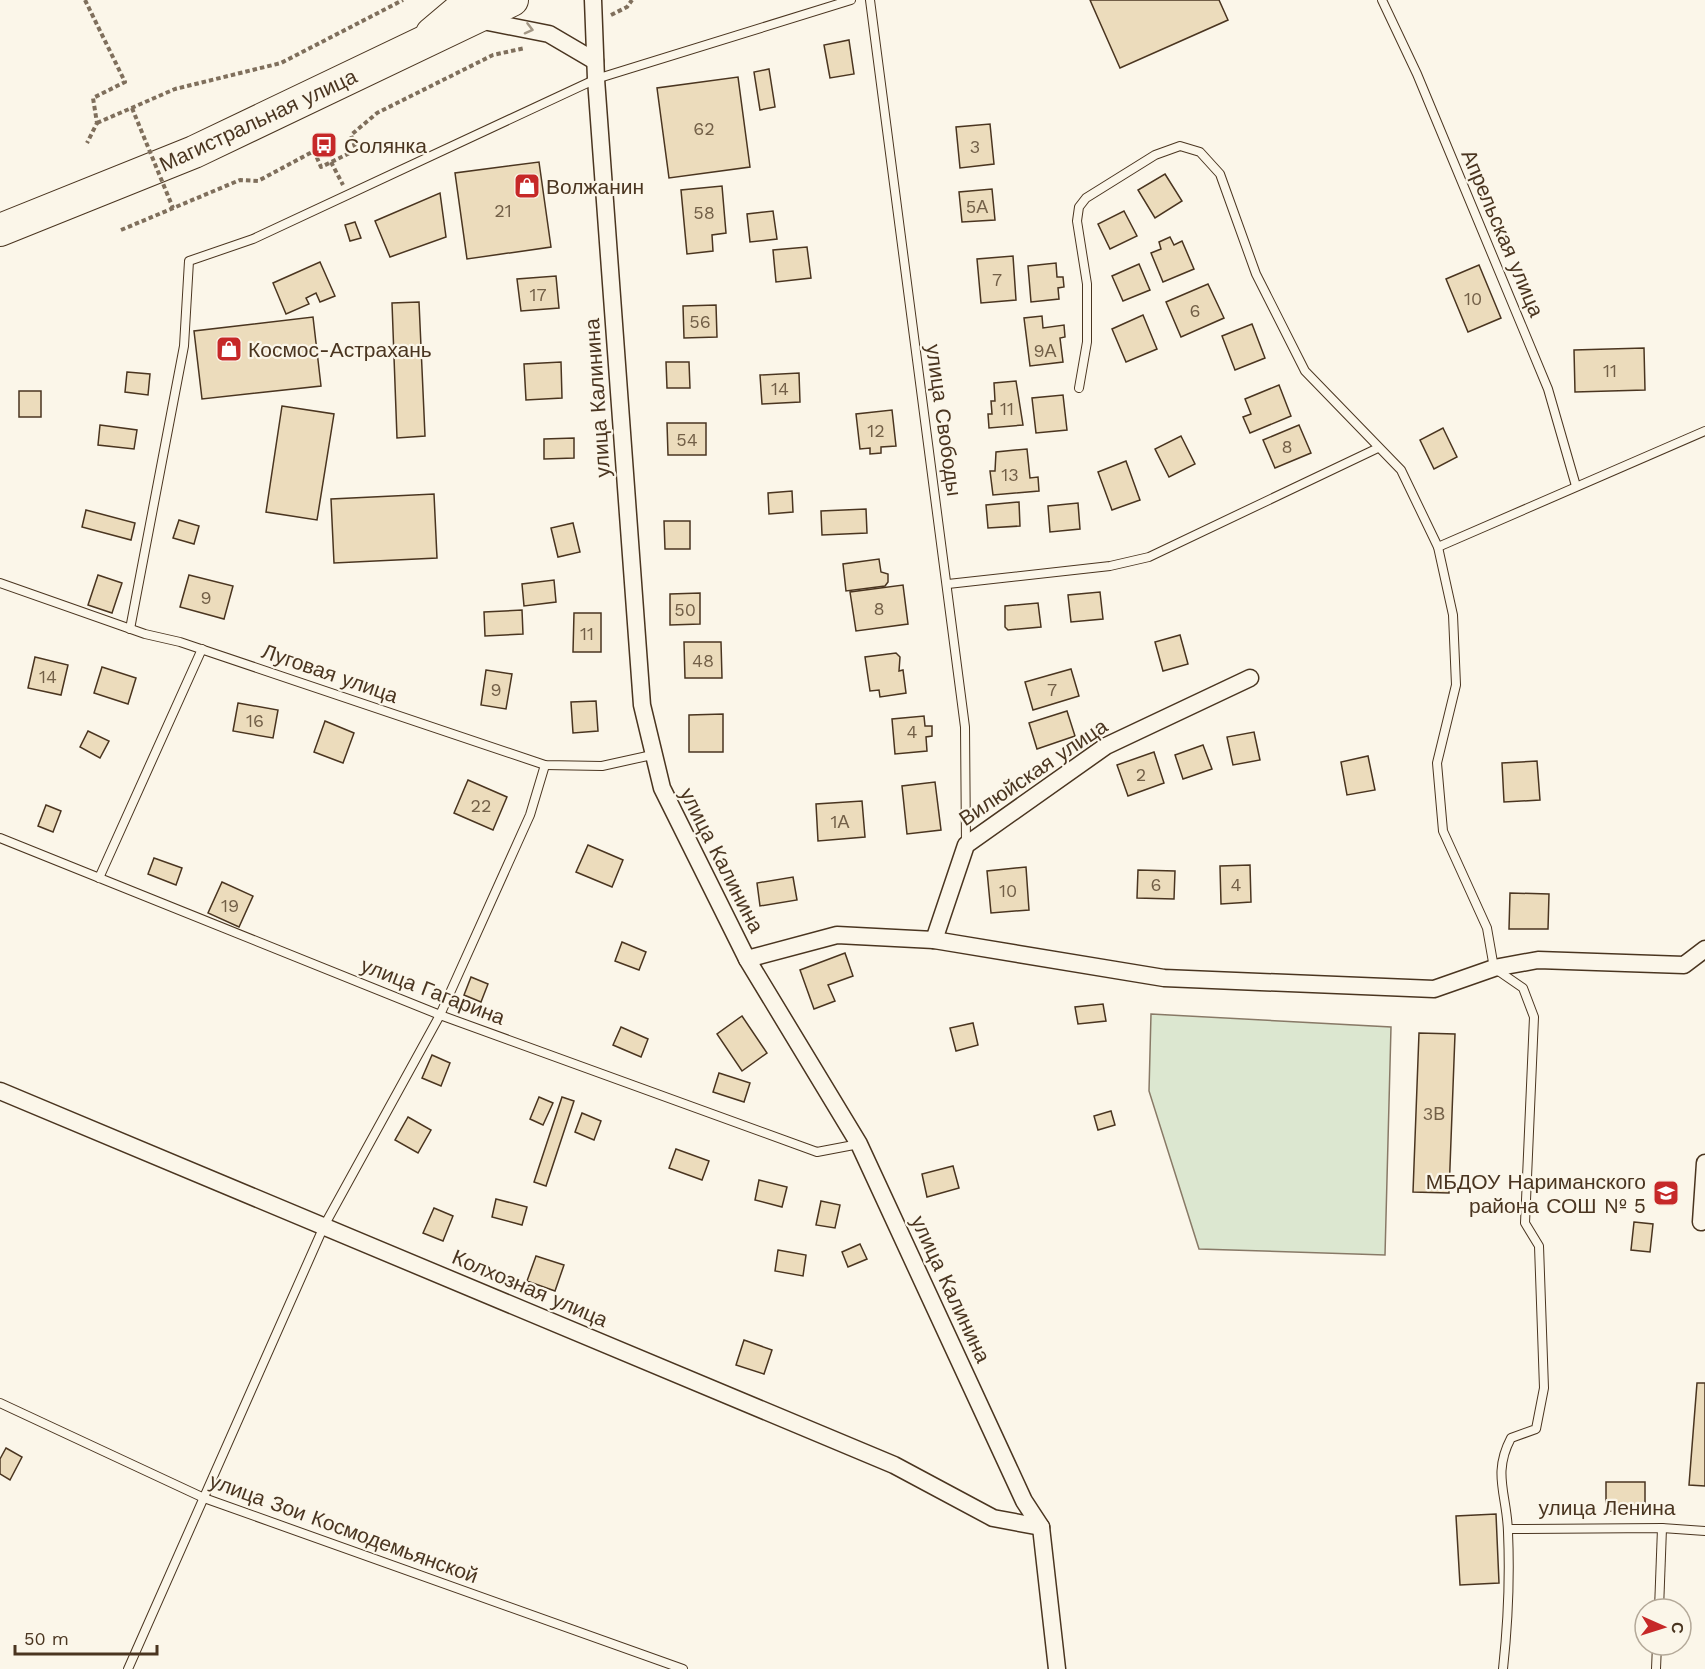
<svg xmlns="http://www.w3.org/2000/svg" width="1705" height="1669" viewBox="0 0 1705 1669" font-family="'Work Sans',sans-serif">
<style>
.green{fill:#dce7d0;stroke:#887966;stroke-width:1.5}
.building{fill:#ecdcbc;stroke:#4a3520;stroke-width:1.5}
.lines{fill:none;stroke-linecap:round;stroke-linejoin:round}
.lane-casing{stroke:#4a3520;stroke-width:10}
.street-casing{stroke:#4a3520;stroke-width:19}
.primary-casing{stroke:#4a3520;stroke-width:29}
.highway-casing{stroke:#4a3520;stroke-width:34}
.path{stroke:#7f6f5c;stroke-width:4;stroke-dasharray:4.5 3;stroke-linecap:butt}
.lane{stroke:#fbf6e9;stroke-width:8}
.street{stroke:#fbf6e9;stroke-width:16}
.primary{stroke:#fbf6e9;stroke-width:27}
.highway{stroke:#fbf6e9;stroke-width:32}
.path-bridge{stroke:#7f6f5c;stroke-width:4;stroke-dasharray:4.5 3;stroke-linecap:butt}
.oneway{stroke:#a29684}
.labels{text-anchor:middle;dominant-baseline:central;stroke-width:4.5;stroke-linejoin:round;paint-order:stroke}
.number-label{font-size:18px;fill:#725f47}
.street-label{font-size:21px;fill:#4a3520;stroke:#fbf6e9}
.poi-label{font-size:21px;fill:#4a3520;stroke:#fbf6e9;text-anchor:start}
</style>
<rect width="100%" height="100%" fill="#fbf6e9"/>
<polygon class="green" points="1151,1014 1391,1027 1385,1255 1199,1249 1149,1091"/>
<g class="building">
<polygon points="1090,0 1219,0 1228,20 1120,68"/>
<polygon points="849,40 854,74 830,78 824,45"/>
<polygon points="769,69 775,107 760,110 754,72"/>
<polygon points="738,77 750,167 669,178 657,88"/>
<polygon points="990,124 994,164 960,168 956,127"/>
<polygon points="539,162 551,247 467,259 455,173"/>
<polygon points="1165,174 1182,201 1155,218 1138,190"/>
<polygon points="722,186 726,233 712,235 713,251 687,254 681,190"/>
<polygon points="992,189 995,220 962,222 959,192"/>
<polygon points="440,193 446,237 390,257 375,221"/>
<polygon points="773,211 777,239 750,242 747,214"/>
<polygon points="1124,211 1137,236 1110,249 1098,224"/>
<polygon points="355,222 361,238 350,241 345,225"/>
<polygon points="1170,237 1174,245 1182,241 1194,269 1163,282 1151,253 1161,249 1159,242"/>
<polygon points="807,247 811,278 776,282 773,250"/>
<polygon points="1013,256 1016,300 981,303 977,259"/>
<polygon points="320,262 335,296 320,302 316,293 306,298 309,304 286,314 273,283"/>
<polygon points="1056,263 1057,277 1063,277 1064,287 1058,288 1059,299 1031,302 1028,266"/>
<polygon points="1139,264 1150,290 1123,301 1112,276"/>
<polygon points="1479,265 1501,318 1468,332 1446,279"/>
<polygon points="556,276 559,308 521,311 517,279"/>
<polygon points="1208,284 1224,318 1181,337 1166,302"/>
<polygon points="419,302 425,436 397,438 392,303"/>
<polygon points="716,305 717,337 684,338 683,306"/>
<polygon points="1143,315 1157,349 1126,362 1112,329"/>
<polygon points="1042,316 1043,328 1064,325 1065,337 1060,338 1063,362 1030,366 1024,318"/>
<polygon points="313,317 321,386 202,399 194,331"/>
<polygon points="1252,324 1265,358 1235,370 1222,336"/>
<polygon points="1644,348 1645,390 1575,392 1574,350"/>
<polygon points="561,362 562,398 526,400 524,364"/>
<polygon points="666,362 689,362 690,388 667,388"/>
<polygon points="127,372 150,374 148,395 125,392"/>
<polygon points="799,373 800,402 762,404 760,375"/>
<polygon points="1016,381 1023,425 989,428 988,414 992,414 991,401 995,401 994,383"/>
<polygon points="1279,385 1291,416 1250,433 1243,417 1251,414 1245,399"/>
<rect x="19" y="391" width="22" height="26"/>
<polygon points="1063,395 1067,430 1036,433 1032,398"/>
<polygon points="282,406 334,414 317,520 266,512"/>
<polygon points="892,410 896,446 881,447 881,453 870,454 870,448 860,449 856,414"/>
<polygon points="667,423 706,423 706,455 668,455"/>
<polygon points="100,425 137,430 134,449 98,445"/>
<polygon points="1299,425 1311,453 1275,468 1263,440"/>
<polygon points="1443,428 1457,457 1434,469 1420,440"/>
<polygon points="1181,436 1195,464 1169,477 1155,449"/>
<polygon points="574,438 574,458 544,459 544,439"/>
<polygon points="1027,449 1030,478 1038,477 1039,491 993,495 990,471 995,471 996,452"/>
<polygon points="1126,461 1140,500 1112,510 1098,472"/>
<polygon points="792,491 793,512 769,514 768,493"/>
<polygon points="434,494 437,558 334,563 331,499"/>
<polygon points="1019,502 1020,526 988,528 986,505"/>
<polygon points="1078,503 1080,529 1050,532 1048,506"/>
<polygon points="866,509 867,533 822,535 821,511"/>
<polygon points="86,510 135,523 131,540 82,527"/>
<polygon points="179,520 199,526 194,544 173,538"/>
<polygon points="664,521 690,521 690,549 665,549"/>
<polygon points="573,523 580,552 558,557 551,528"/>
<polygon points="879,559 881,572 888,574 888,582 885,586 846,591 843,564"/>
<polygon points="98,575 122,583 112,613 88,605"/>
<polygon points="189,575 233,586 224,619 180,607"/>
<polygon points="554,580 556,602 524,606 522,584"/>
<polygon points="903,585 908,624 856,631 850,592"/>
<polygon points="1100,592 1103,619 1071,622 1068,595"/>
<polygon points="700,593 700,624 670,625 670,594"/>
<polygon points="1038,603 1041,627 1008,630 1005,627 1005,606"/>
<polygon points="522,610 523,634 485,636 484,612"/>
<polygon points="574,613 601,613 601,652 573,652"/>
<polygon points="1180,635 1188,664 1163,671 1155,642"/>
<polygon points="684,642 721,642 722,678 685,678"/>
<polygon points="896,653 900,657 899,671 903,670 906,693 880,697 879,690 870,691 865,657"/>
<polygon points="35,657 68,665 61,695 28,688"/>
<polygon points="102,667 136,678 128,704 94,693"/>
<polygon points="1071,669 1079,696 1033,710 1025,682"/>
<polygon points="486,670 512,674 506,709 481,705"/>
<polygon points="596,701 598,731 573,733 571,702"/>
<polygon points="238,703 278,710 273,738 233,731"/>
<polygon points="1067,711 1075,736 1037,749 1029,723"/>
<polygon points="723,714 723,752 689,752 689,715"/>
<polygon points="924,716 925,726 932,726 932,736 926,737 927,751 895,754 892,719"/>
<polygon points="325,721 354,733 343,763 314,752"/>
<polygon points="88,731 109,741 100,758 80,747"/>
<polygon points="1254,732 1260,760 1233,765 1227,737"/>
<polygon points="1203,745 1212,769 1183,779 1175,755"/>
<polygon points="1154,752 1164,783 1128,796 1117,765"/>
<polygon points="1368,756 1375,790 1347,795 1341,762"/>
<polygon points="1537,761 1540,800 1504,802 1502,763"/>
<polygon points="468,780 507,797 493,830 454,813"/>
<polygon points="935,782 941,830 907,834 902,786"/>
<polygon points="862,801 865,837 818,841 816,804"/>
<polygon points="46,805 61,811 53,832 38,826"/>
<polygon points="588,845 623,860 612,887 576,872"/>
<polygon points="154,858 182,868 176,885 148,874"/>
<polygon points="1250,865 1251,902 1221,904 1220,866"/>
<polygon points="1026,867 1029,910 991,913 987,871"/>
<polygon points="1138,870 1175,871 1174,899 1137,898"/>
<polygon points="793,877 797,900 760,906 757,883"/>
<polygon points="222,882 253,896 239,927 208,913"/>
<polygon points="1510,893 1549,894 1548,929 1509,929"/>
<polygon points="622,942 646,952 639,970 615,961"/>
<polygon points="845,953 853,976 828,985 835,1001 814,1009 800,970"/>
<polygon points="471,977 488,984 481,1002 464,995"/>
<polygon points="1103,1004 1106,1021 1078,1024 1075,1007"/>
<polygon points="742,1016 767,1053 742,1071 717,1034"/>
<polygon points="973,1023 978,1045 956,1051 950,1028"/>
<polygon points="621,1027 648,1039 641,1057 613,1045"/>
<polygon points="1419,1033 1455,1034 1449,1193 1413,1192"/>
<polygon points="432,1055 450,1063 441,1086 422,1078"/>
<polygon points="719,1073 750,1083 744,1102 713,1092"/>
<polygon points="539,1097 553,1103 543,1125 530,1119"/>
<polygon points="562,1097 574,1101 546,1186 534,1182"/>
<polygon points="1111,1111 1115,1125 1098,1130 1094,1116"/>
<polygon points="582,1113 601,1121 594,1140 575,1132"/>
<polygon points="408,1117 431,1130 418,1153 395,1140"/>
<polygon points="676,1149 709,1161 702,1180 669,1168"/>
<polygon points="953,1166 959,1188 927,1197 922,1174"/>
<polygon points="759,1180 787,1187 782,1207 755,1200"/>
<polygon points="496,1199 527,1207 522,1225 492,1217"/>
<polygon points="821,1201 840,1205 835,1228 816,1225"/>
<polygon points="434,1208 453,1216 443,1241 423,1233"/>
<polygon points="1634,1222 1653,1224 1650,1252 1631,1250"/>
<polygon points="860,1244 867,1259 848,1267 842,1252"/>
<polygon points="778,1250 806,1255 803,1276 775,1271"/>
<polygon points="536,1256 564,1265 555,1291 527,1281"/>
<polygon points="744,1340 772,1350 764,1374 736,1365"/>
<polygon points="1697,1383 1705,1383 1705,1486 1689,1485"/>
<polygon points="6,1448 22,1457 10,1480 0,1474 0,1459"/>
<polygon points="1606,1482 1645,1482 1645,1512 1606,1511"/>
<polygon points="1496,1514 1499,1583 1460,1585 1456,1516"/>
</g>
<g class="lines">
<g class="lane-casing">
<g id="lane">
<polyline points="870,0 965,727 966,845"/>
<polyline points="1382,0 1417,74 1548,389 1576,486"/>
<path d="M1079,388L1087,342V284L1077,221L1079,207L1086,198L1155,155L1180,146L1200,152L1220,174L1256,274L1305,371L1401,470L1438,547L1453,615L1456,685L1437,763L1443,831L1487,928L1494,968L1523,988L1534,1017L1525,1223L1539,1246L1544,1388L1536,1429L1511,1438C1492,1474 1507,1494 1508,1532C1510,1578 1508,1623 1503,1669"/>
<polyline points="1438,547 1705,431"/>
<polyline points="0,583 145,634 180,642 545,765 602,766 652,755"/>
<polyline points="948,584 1110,566 1149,557 1378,448"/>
<polyline points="130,629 184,346 189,261 253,239 596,79 851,0"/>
<polyline points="0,838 440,1015 817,1152 859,1144"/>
<polyline points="99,878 202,649"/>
<polyline points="0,1403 204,1498 683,1669"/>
<polyline points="1508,1529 1662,1528 1705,1531"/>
<polyline points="1659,1609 1662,1528"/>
<polyline points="128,1669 324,1226 440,1015 530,815 545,765"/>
<polyline points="1656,1669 1657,1645"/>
</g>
</g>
<g class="street-casing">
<g id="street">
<polyline points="593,0 596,79 642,705 662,788 747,959 859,1144 1024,1501 1041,1527 1057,1669"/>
<polyline points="478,20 549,34 595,61"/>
<polyline points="934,940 966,845 1106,746 1250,678"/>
<polyline points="747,959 837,935 934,940 1164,978 1434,989 1494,968 1538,960 1684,965 1705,949"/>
<polyline points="0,1091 894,1465 993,1518 1041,1527"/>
<polyline points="1701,1222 1705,1163"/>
</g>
</g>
<g class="primary-casing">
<polyline id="primary" points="430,32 468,0"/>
</g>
<g class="highway-casing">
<polyline id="highway" points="0,230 194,152 512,0"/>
</g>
<g class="path">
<polyline points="85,0 125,82 93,98 97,123 87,143"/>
<polyline points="611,15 627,7 632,0"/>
<polyline points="97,123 175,89 281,63 403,0"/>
<polyline points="331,162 343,185"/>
<polyline points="121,230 240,180 258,181 314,151 321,167 356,150 351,135 377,113 493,55 525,48"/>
</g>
<use href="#lane" class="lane"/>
<use href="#street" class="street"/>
<use href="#primary" class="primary"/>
<use href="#highway" class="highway"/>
<polyline class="path-bridge" points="132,108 173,208"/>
</g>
<defs><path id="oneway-chevron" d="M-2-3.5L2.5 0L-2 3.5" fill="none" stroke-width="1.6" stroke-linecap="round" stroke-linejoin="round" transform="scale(1.5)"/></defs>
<use class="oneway" href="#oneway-chevron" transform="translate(529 29) rotate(14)"/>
<defs>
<g id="bus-square" transform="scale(1.35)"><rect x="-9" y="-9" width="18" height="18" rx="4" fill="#c62828" stroke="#fbf6e9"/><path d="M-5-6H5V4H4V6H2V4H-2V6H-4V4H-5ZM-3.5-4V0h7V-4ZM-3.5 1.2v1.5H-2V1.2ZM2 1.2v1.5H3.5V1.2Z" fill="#fff"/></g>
<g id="shop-square" transform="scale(1.35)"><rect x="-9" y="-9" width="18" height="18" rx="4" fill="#c62828" stroke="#fbf6e9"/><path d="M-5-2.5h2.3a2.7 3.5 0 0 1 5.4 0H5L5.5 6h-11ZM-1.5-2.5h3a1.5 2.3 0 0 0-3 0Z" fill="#fff"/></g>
<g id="school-square" transform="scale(1.35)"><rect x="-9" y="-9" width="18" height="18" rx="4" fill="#c62828" stroke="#fbf6e9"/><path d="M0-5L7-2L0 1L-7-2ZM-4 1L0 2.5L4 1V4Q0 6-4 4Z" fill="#fff"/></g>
</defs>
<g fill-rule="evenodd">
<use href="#bus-square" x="324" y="145"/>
<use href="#shop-square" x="527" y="186"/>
<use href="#shop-square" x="229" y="349"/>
<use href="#school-square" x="1666" y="1193"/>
</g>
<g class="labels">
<g class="number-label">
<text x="704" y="128">62</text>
<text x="975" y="146">3</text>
<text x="977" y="206">5А</text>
<text x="503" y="210">21</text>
<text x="704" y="212">58</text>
<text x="997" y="279">7</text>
<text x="538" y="294">17</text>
<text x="1473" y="298">10</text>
<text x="1195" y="310">6</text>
<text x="700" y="321">56</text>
<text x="1045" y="350">9А</text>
<text x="1610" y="370">11</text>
<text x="780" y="388">14</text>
<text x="1007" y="408">11</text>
<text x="876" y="430">12</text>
<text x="687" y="439">54</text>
<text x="1287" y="446">8</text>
<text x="1010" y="474">13</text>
<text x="206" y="597">9</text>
<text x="879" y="608">8</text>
<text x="685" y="609">50</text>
<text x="587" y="633">11</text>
<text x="703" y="660">48</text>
<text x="48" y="676">14</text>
<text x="496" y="689">9</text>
<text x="1052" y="689">7</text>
<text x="255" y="720">16</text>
<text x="912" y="731">4</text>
<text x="1141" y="774">2</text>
<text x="481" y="805">22</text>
<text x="840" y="821">1А</text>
<text x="1156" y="884">6</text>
<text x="1236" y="884">4</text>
<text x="1008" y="890">10</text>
<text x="230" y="905">19</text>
<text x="1434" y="1113">3В</text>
</g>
<g class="street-label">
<text transform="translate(258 120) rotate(-25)">Магистральная улица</text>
<text transform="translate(1503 233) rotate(67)">Апрельская улица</text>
<text transform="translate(597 398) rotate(-94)">улица Калинина</text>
<text transform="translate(944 420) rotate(82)">улица Свободы</text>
<text transform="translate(330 673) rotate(19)">Луговая улица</text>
<text transform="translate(1033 772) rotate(-34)">Вилюйская улица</text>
<text transform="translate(722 860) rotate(63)">улица Калинина</text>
<text transform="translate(433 991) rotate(21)">улица Гагарина</text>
<text transform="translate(530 1288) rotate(23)">Колхозная улица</text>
<text transform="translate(951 1289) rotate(65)">улица Калинина</text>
<text x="1607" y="1507">улица Ленина</text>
<text transform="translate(344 1528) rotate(20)">улица Зои Космодемьянской</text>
</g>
<g class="poi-label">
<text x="344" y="145">Солянка</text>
<text x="546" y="186">Волжанин</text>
<text x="248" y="349">Космос-Астрахань</text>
<text x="1646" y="1181" text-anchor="end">МБДОУ Нариманского<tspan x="1646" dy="24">района СОШ № 5</tspan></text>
</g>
</g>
<g transform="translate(1663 1627) rotate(93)"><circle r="28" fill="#fbf6e9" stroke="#b4a999" stroke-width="1.5"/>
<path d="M0-4.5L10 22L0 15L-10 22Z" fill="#c62828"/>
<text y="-9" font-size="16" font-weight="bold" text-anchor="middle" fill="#4a3520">С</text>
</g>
<path d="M15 1645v9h142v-9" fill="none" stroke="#4a3520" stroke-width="3"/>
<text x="24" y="1645" font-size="18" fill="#4a3520" stroke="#fbf6e9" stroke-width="4.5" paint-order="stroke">50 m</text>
</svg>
